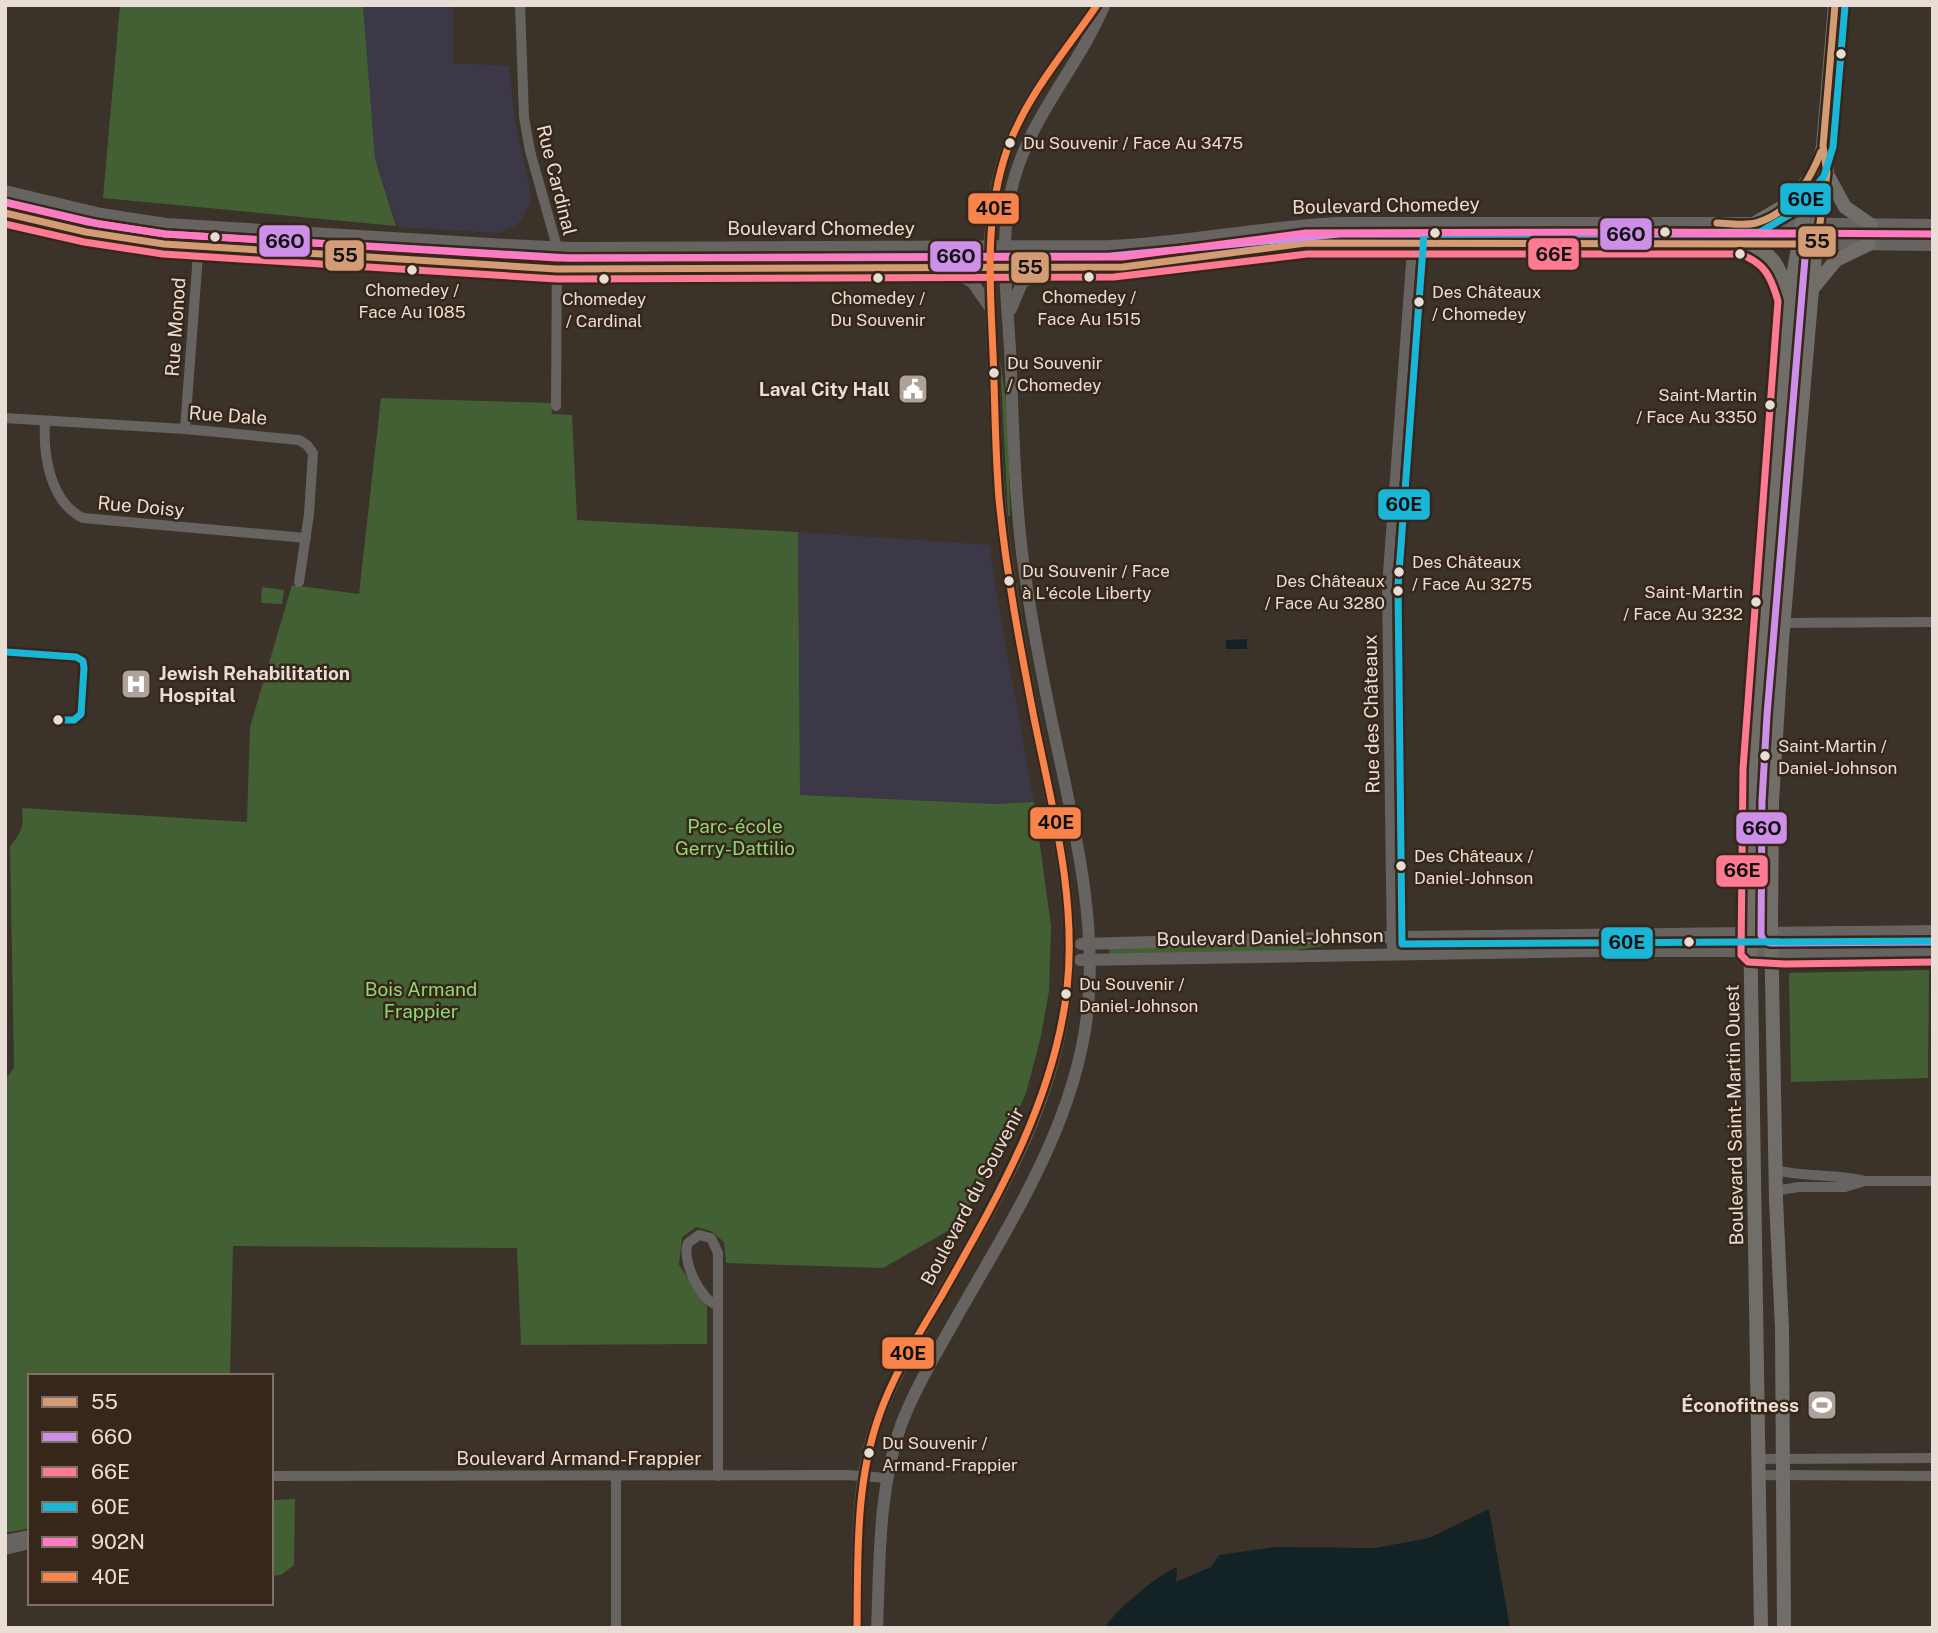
<svg xmlns="http://www.w3.org/2000/svg" width="1938" height="1633" viewBox="0 0 1938 1633" font-family="'Public Sans',sans-serif">
<style>
.education{fill:#3d3847}
.green{fill:#436035}
.water{fill:#132325}
.lines{fill:none;stroke-linecap:round;stroke-linejoin:round}
.minor{stroke:#666360;stroke-width:10}
.tertiary{stroke:#666360;stroke-width:12}
.secondary{stroke:#716e6a;stroke-width:14}
.bus-1-casing{stroke:#37271a;stroke-width:12}
.bus-2-casing{stroke:#37271a;stroke-width:12}
.bus-3-casing{stroke:#37271a;stroke-width:12}
.bus-4-casing{stroke:#37271a;stroke-width:12}
.bus-5-casing{stroke:#37271a;stroke-width:12}
.bus-6-casing{stroke:#37271a;stroke-width:12}
.bus-1{stroke:#d39c74;stroke-width:7}
.bus-2{stroke:#ce8fe9;stroke-width:7}
.bus-3{stroke:#fe7a93;stroke-width:7}
.bus-4{stroke:#1ab6d8;stroke-width:7}
.bus-5{stroke:#fe7ac1;stroke-width:7}
.bus-6{stroke:#f8844c;stroke-width:7}
.bus-dot{fill:#e9ded6;stroke:#37271a;stroke-width:2.5}
.labels{text-anchor:middle;dominant-baseline:central;stroke-width:5;stroke-linejoin:round;paint-order:stroke}
.bus-label{font-size:17px;fill:#e9ded6;stroke:#37271a;text-anchor:start}
.street-label{font-size:19px;fill:#e9ded6;stroke:#37271a}
.poi-label{font-size:19px;font-weight:bold;fill:#e9ded6;stroke:#37271a;text-anchor:end}
.park-label{font-size:19px;fill:#8ed973;stroke:#37271a}
.line-badge{stroke:#37271a;stroke-width:2.5}
.pale-badge-label{font-size:19px;text-anchor:middle;font-weight:bold;fill:#111}
</style>
<rect width="100%" height="100%" fill="#3b322a"/>
<g class="education">
<polygon points="363,5 453,5 453,63 509,66 515,123 530,187 530,203 521,221 509,229 497,233 398,227 375,159"/>
<polygon points="798,532 990,545 994,580 1034,802 996,804 800,795"/>
</g>
<g class="green">
<polygon points="120,5 363,5 375,159 396,226 103,198"/>
<polygon points="1000,360 1008,414 1010,516 1008,516"/>
<path d="M381,398L551,403L552,414L572,415L577,520L798,532L800,795L996,804L1034,802L1051,926L1049,991L1041,1036L1026,1093L1003,1144L960,1224L883,1268L726,1263L724,1242L711,1231L696,1227L682,1237L679,1265L707,1306V1344L521,1345L517,1248L233,1246L230,1376H30V1528L5,1533V1081L14,1067L10,846C22,833 24,825 22,808L247,822L250,727L292,585L359,594Z"/>
<polygon points="262,587 284,590 282,604 261,603"/>
<polygon points="1671,938 1733,941 1600,945 1600,944 1636,943"/>
<polygon points="1544,940 1566,940 1566,946 1478,948"/>
<polygon points="1333,944 1292,951 1109,954 1109,948"/>
<polygon points="1929,970 1928,1078 1791,1082 1789,973"/>
<polygon points="295,1499 294,1565 281,1575 271,1576 271,1500"/>
</g>
<g class="water">
<polygon points="1247,639 1247,649 1226,649 1226,640"/>
<path d="M1489,1509L1510,1628H1108L1107,1624C1122,1605 1155,1577 1177,1567L1176,1582L1211,1567L1219,1555L1275,1547L1375,1548L1429,1538Z"/>
</g>
<g class="lines">
<g class="minor">
<polyline points="520,5 524,117 530,151 557,247 556,406"/>
<polyline points="5,418 185,429 299,440 307,445 313,453 309,514 299,582"/>
<path d="M45,422C43,455 50,502 83,518L306,538"/>
<polyline points="185,429 200,227"/>
<polyline points="1764,623 1933,622"/>
<polyline points="1392,955 1387,586 1414,223"/>
<path d="M1775,1170C1805,1178 1835,1173 1865,1181"/>
<polyline points="1775,1191 1798,1187 1845,1187 1865,1181 1933,1181"/>
<path d="M717,1305C700,1300 681,1259 688,1243L699,1235L711,1238L718,1253V1476"/>
<polyline points="1758,1459 1933,1458"/>
<polyline points="1758,1475 1933,1476"/>
<polyline points="271,1476 847,1475 887,1478"/>
<polyline points="5,1540 30,1535"/>
<polyline points="5,1550 30,1544"/>
<polyline points="616,1628 616,1476"/>
</g>
<g class="tertiary">
<path d="M5,191L101,214L166,224L507,245L570,248L1110,246C1187,243 1263,226 1340,223H1755L1933,225"/>
<polyline points="5,213 86,232 164,244 557,269 1123,267 1306,243 1652,242 1933,245"/>
<polyline points="953,270 973,283 989,306"/>
<polyline points="1011,309 1022,283 1045,268"/>
<path d="M1081,944C1365,935 1649,935 1933,931"/>
<polyline points="1080,960 1592,951 1738,951 1785,954 1933,951"/>
<path d="M857,1628C858,1557 854,1483 879,1416C892,1381 911,1349 929,1317C990,1209 1053,1115 1067,989C1077,900 1053,813 1036,727C1022,657 1009,587 1001,516C995,462 995,407 993,353C990,286 983,215 1007,150C1025,97 1066,51 1097,5"/>
<path d="M877,1628C880,1560 878,1490 901,1425C914,1391 933,1359 951,1327C1006,1229 1073,1130 1087,1016C1099,915 1070,811 1050,713C1039,660 1029,607 1022,553C1014,486 1013,417 1010,349C1007,299 1000,245 1010,196C1024,123 1076,72 1104,6"/>
</g>
<g class="secondary">
<polyline points="1827,174 1845,207 1871,225"/>
<polyline points="1755,223 1789,203 1809,179"/>
<path d="M1742,243C1775,253 1778,264 1788,296"/>
<polyline points="1813,288 1836,260 1869,244"/>
<polyline points="1761,1628 1750,917 1753,770 1789,300 1806,201 1822,150"/>
<polyline points="1784,1628 1782,1328 1776,1200 1771,923 1772,801 1782,640 1811,301 1818,223 1827,173 1823,146 1835,5"/>
</g>
<g class="bus-1-casing">
<g id="bus-1">
<polyline points="5,213 86,232 164,244 557,269 1123,267 1306,243 1817,244 1827,173 1823,146 1835,5"/>
<path d="M1717,223C1729,223 1744,226 1756,223C1789,214 1809,182 1821,152"/>
</g>
</g>
<g class="bus-2-casing">
<polyline id="bus-2" points="5,202 99,224 165,234 570,258 1111,256 1340,234 1807,234 1767,715 1762,801 1761,935 1764,941 1770,943 1933,942"/>
</g>
<g class="bus-3-casing">
<path id="bus-3" d="M5,224L84,242L163,254L557,279L1114,277L1307,254H1740C1765,263 1771,277 1778,301L1743,769L1741,955L1748,962L1785,964L1933,962"/>
</g>
<g class="bus-4-casing">
<g id="bus-4">
<polyline points="1845,6 1833,147 1824,176 1796,211 1760,232 1424,234 1398,586 1402,944 1933,941"/>
<polyline points="6,652 76,657 83,661 84,668 81,714 74,720 58,720"/>
</g>
</g>
<g class="bus-5-casing">
<polyline id="bus-5" points="7,203 88,222 165,234 557,258 1122,257 1306,233 1652,232 1933,234"/>
</g>
<g class="bus-6-casing">
<path id="bus-6" d="M857,1628C858,1557 855,1484 879,1416C894,1373 919,1334 942,1295C997,1198 1054,1101 1067,989C1077,897 1052,807 1034,718C1020,646 1006,572 999,499C995,450 995,402 993,353C990,285 984,216 1007,150C1026,96 1065,52 1097,5"/>
</g>
<use href="#bus-1" class="bus-1"/>
<use href="#bus-2" class="bus-2"/>
<use href="#bus-3" class="bus-3"/>
<use href="#bus-4" class="bus-4"/>
<use href="#bus-5" class="bus-5"/>
<use href="#bus-6" class="bus-6"/>
</g>
<defs>
<g id="civic-square" transform="scale(1.575)"><rect x="-9" y="-9" width="18" height="18" rx="4" fill="#aca29a" stroke="#37271a"/><path d="M-.6-6.5H3V-4.5H.6V-3L4-1V1h2V6H-6V1h2V-1L-.6-3ZM-1.2 2.5V6h2.4V2.5Z" fill="#fff"/></g>
<g id="hospital-square" transform="scale(1.575)"><rect x="-9" y="-9" width="18" height="18" rx="4" fill="#aca29a" stroke="#37271a"/><path d="M-5-5h3v3.5h4V-5h3V5h-3V1.5h-4V5h-3Z" fill="#fff"/></g>
<g id="stadium-square" transform="scale(1.575)"><rect x="-9" y="-9" width="18" height="18" rx="4" fill="#aca29a" stroke="#37271a"/><path d="M0-5a6.5 5 0 1 0 0 10a6.5 5 0 1 0 0-10ZM-3.5-1.8h7v3.6h-7Z" fill="#fff"/></g>
</defs>
<g fill-rule="evenodd">
<use href="#civic-square" x="913" y="389"/>
<use href="#hospital-square" x="136" y="684"/>
<use href="#stadium-square" x="1822" y="1405"/>
</g>
<g class="bus-dot">
<circle cx="1841" cy="54" r="6"/>
<circle cx="1010" cy="143" r="6"/>
<circle cx="1665" cy="232" r="6"/>
<circle cx="1435" cy="233" r="6"/>
<circle cx="215" cy="237" r="6"/>
<circle cx="1740" cy="254" r="6"/>
<circle cx="412" cy="270" r="6"/>
<circle cx="1089" cy="277" r="6"/>
<circle cx="878" cy="278" r="6"/>
<circle cx="604" cy="279" r="6"/>
<circle cx="1419" cy="302" r="6"/>
<circle cx="994" cy="373" r="6"/>
<circle cx="1770" cy="405" r="6"/>
<circle cx="1399" cy="572" r="6"/>
<circle cx="1009" cy="581" r="6"/>
<circle cx="1398" cy="591" r="6"/>
<circle cx="1756" cy="602" r="6"/>
<circle cx="58" cy="720" r="6"/>
<circle cx="1765" cy="756" r="6"/>
<circle cx="1401" cy="866" r="6"/>
<circle cx="1689" cy="942" r="6"/>
<circle cx="1066" cy="994" r="6"/>
<circle cx="869" cy="1453" r="6"/>
</g>
<g class="labels">
<g class="bus-label">
<text x="1023" y="143">Du Souvenir / Face Au 3475</text>
<text x="412" y="290" text-anchor="middle">Chomedey /<tspan x="412" dy="22">Face Au 1085</tspan></text>
<text x="1432" y="292">Des Châteaux<tspan x="1432" dy="22">/ Chomedey</tspan></text>
<text x="1089" y="297" text-anchor="middle">Chomedey /<tspan x="1089" dy="22">Face Au 1515</tspan></text>
<text x="878" y="298" text-anchor="middle">Chomedey /<tspan x="878" dy="22">Du Souvenir</tspan></text>
<text x="604" y="299" text-anchor="middle">Chomedey<tspan x="604" dy="22">/ Cardinal</tspan></text>
<text x="1007" y="363">Du Souvenir<tspan x="1007" dy="22">/ Chomedey</tspan></text>
<text x="1757" y="395" text-anchor="end">Saint-Martin<tspan x="1757" dy="22">/ Face Au 3350</tspan></text>
<text x="1412" y="562">Des Châteaux<tspan x="1412" dy="22">/ Face Au 3275</tspan></text>
<text x="1022" y="571">Du Souvenir / Face<tspan x="1022" dy="22">à L'école Liberty</tspan></text>
<text x="1385" y="581" text-anchor="end">Des Châteaux<tspan x="1385" dy="22">/ Face Au 3280</tspan></text>
<text x="1743" y="592" text-anchor="end">Saint-Martin<tspan x="1743" dy="22">/ Face Au 3232</tspan></text>
<text x="1778" y="746">Saint-Martin /<tspan x="1778" dy="22">Daniel-Johnson</tspan></text>
<text x="1414" y="856">Des Châteaux /<tspan x="1414" dy="22">Daniel-Johnson</tspan></text>
<text x="1079" y="984">Du Souvenir /<tspan x="1079" dy="22">Daniel-Johnson</tspan></text>
<text x="882" y="1443">Du Souvenir /<tspan x="882" dy="22">Armand-Frappier</tspan></text>
</g>
<g class="street-label">
<text transform="translate(557 180) rotate(76)">Rue Cardinal</text>
<text transform="translate(1386 205) rotate(-1)">Boulevard Chomedey</text>
<text x="821" y="228">Boulevard Chomedey</text>
<text transform="translate(175 327) rotate(-86)">Rue Monod</text>
<text transform="translate(228 415) rotate(4)">Rue Dale</text>
<text transform="translate(141 506) rotate(5)">Rue Doisy</text>
<text transform="translate(1371 714) rotate(-91)">Rue des Châteaux</text>
<text transform="translate(1270 937) rotate(-1)">Boulevard Daniel-Johnson</text>
<text transform="translate(1734 1115) rotate(-91)">Boulevard Saint-Martin Ouest</text>
<text transform="translate(972 1196) rotate(-62)">Boulevard du Souvenir</text>
<text x="579" y="1458">Boulevard Armand-Frappier</text>
</g>
<g class="poi-label">
<text x="890" y="389">Laval City Hall</text>
<text x="159" y="673" text-anchor="start">Jewish Rehabilitation<tspan x="159" dy="22">Hospital</tspan></text>
<text x="1799" y="1405">Éconofitness</text>
</g>
<g class="park-label">
<text x="735" y="826">Parc-école<tspan x="735" dy="22">Gerry-Dattilio</tspan></text>
<text x="421" y="989">Bois Armand<tspan x="421" dy="22">Frappier</tspan></text>
</g>
</g>
<g class="line-badge">
<rect x="1779" y="182" width="53" height="34" rx="7" fill="#1ab6d8"/>
<rect x="967" y="192" width="53" height="33" rx="7" fill="#f8844c"/>
<rect x="1599" y="217" width="54" height="34" rx="7" fill="#ce8fe9"/>
<rect x="258" y="224" width="53" height="34" rx="7" fill="#ce8fe9"/>
<rect x="1797" y="225" width="40" height="33" rx="7" fill="#d39c74"/>
<rect x="1527" y="237" width="53" height="34" rx="7" fill="#fe7a93"/>
<rect x="324" y="239" width="41" height="33" rx="7" fill="#d39c74"/>
<rect x="929" y="240" width="53" height="33" rx="7" fill="#ce8fe9"/>
<rect x="1010" y="251" width="40" height="33" rx="7" fill="#d39c74"/>
<rect x="1377" y="488" width="54" height="33" rx="7" fill="#1ab6d8"/>
<rect x="1029" y="806" width="53" height="34" rx="7" fill="#f8844c"/>
<rect x="1735" y="811" width="53" height="34" rx="7" fill="#ce8fe9"/>
<rect x="1715" y="854" width="54" height="34" rx="7" fill="#fe7a93"/>
<rect x="1600" y="926" width="54" height="34" rx="7" fill="#1ab6d8"/>
<rect x="881" y="1336" width="54" height="34" rx="7" fill="#f8844c"/>
</g>
<g class="pale-badge-label">
<text x="1806" y="206">60E</text>
<text x="994" y="215">40E</text>
<text x="1626" y="241">66O</text>
<text x="285" y="248">66O</text>
<text x="1817" y="248">55</text>
<text x="1554" y="261">66E</text>
<text x="345" y="262">55</text>
<text x="956" y="263">66O</text>
<text x="1030" y="274">55</text>
<text x="1404" y="511">60E</text>
<text x="1056" y="829">40E</text>
<text x="1762" y="835">66O</text>
<text x="1742" y="877">66E</text>
<text x="1627" y="949">60E</text>
<text x="908" y="1360">40E</text>
</g>
<rect width="1938" height="1633" fill="none" stroke="#e9ded6" stroke-width="14"/>
<rect x="28" y="1374" width="245" height="231" fill="#37271a" stroke="#7e7065" stroke-width="2"/>
<rect x="42" y="1397" width="35" height="10" fill="#d39c74" stroke="#7e7065" stroke-width="2"/>
<text x="91" y="1409" font-size="21" fill="#e9ded6">55</text>
<rect x="42" y="1432" width="35" height="10" fill="#ce8fe9" stroke="#7e7065" stroke-width="2"/>
<text x="91" y="1444" font-size="21" fill="#e9ded6">66O</text>
<rect x="42" y="1467" width="35" height="10" fill="#fe7a93" stroke="#7e7065" stroke-width="2"/>
<text x="91" y="1479" font-size="21" fill="#e9ded6">66E</text>
<rect x="42" y="1502" width="35" height="10" fill="#1ab6d8" stroke="#7e7065" stroke-width="2"/>
<text x="91" y="1514" font-size="21" fill="#e9ded6">60E</text>
<rect x="42" y="1537" width="35" height="10" fill="#fe7ac1" stroke="#7e7065" stroke-width="2"/>
<text x="91" y="1549" font-size="21" fill="#e9ded6">902N</text>
<rect x="42" y="1572" width="35" height="10" fill="#f8844c" stroke="#7e7065" stroke-width="2"/>
<text x="91" y="1584" font-size="21" fill="#e9ded6">40E</text>
</svg>
